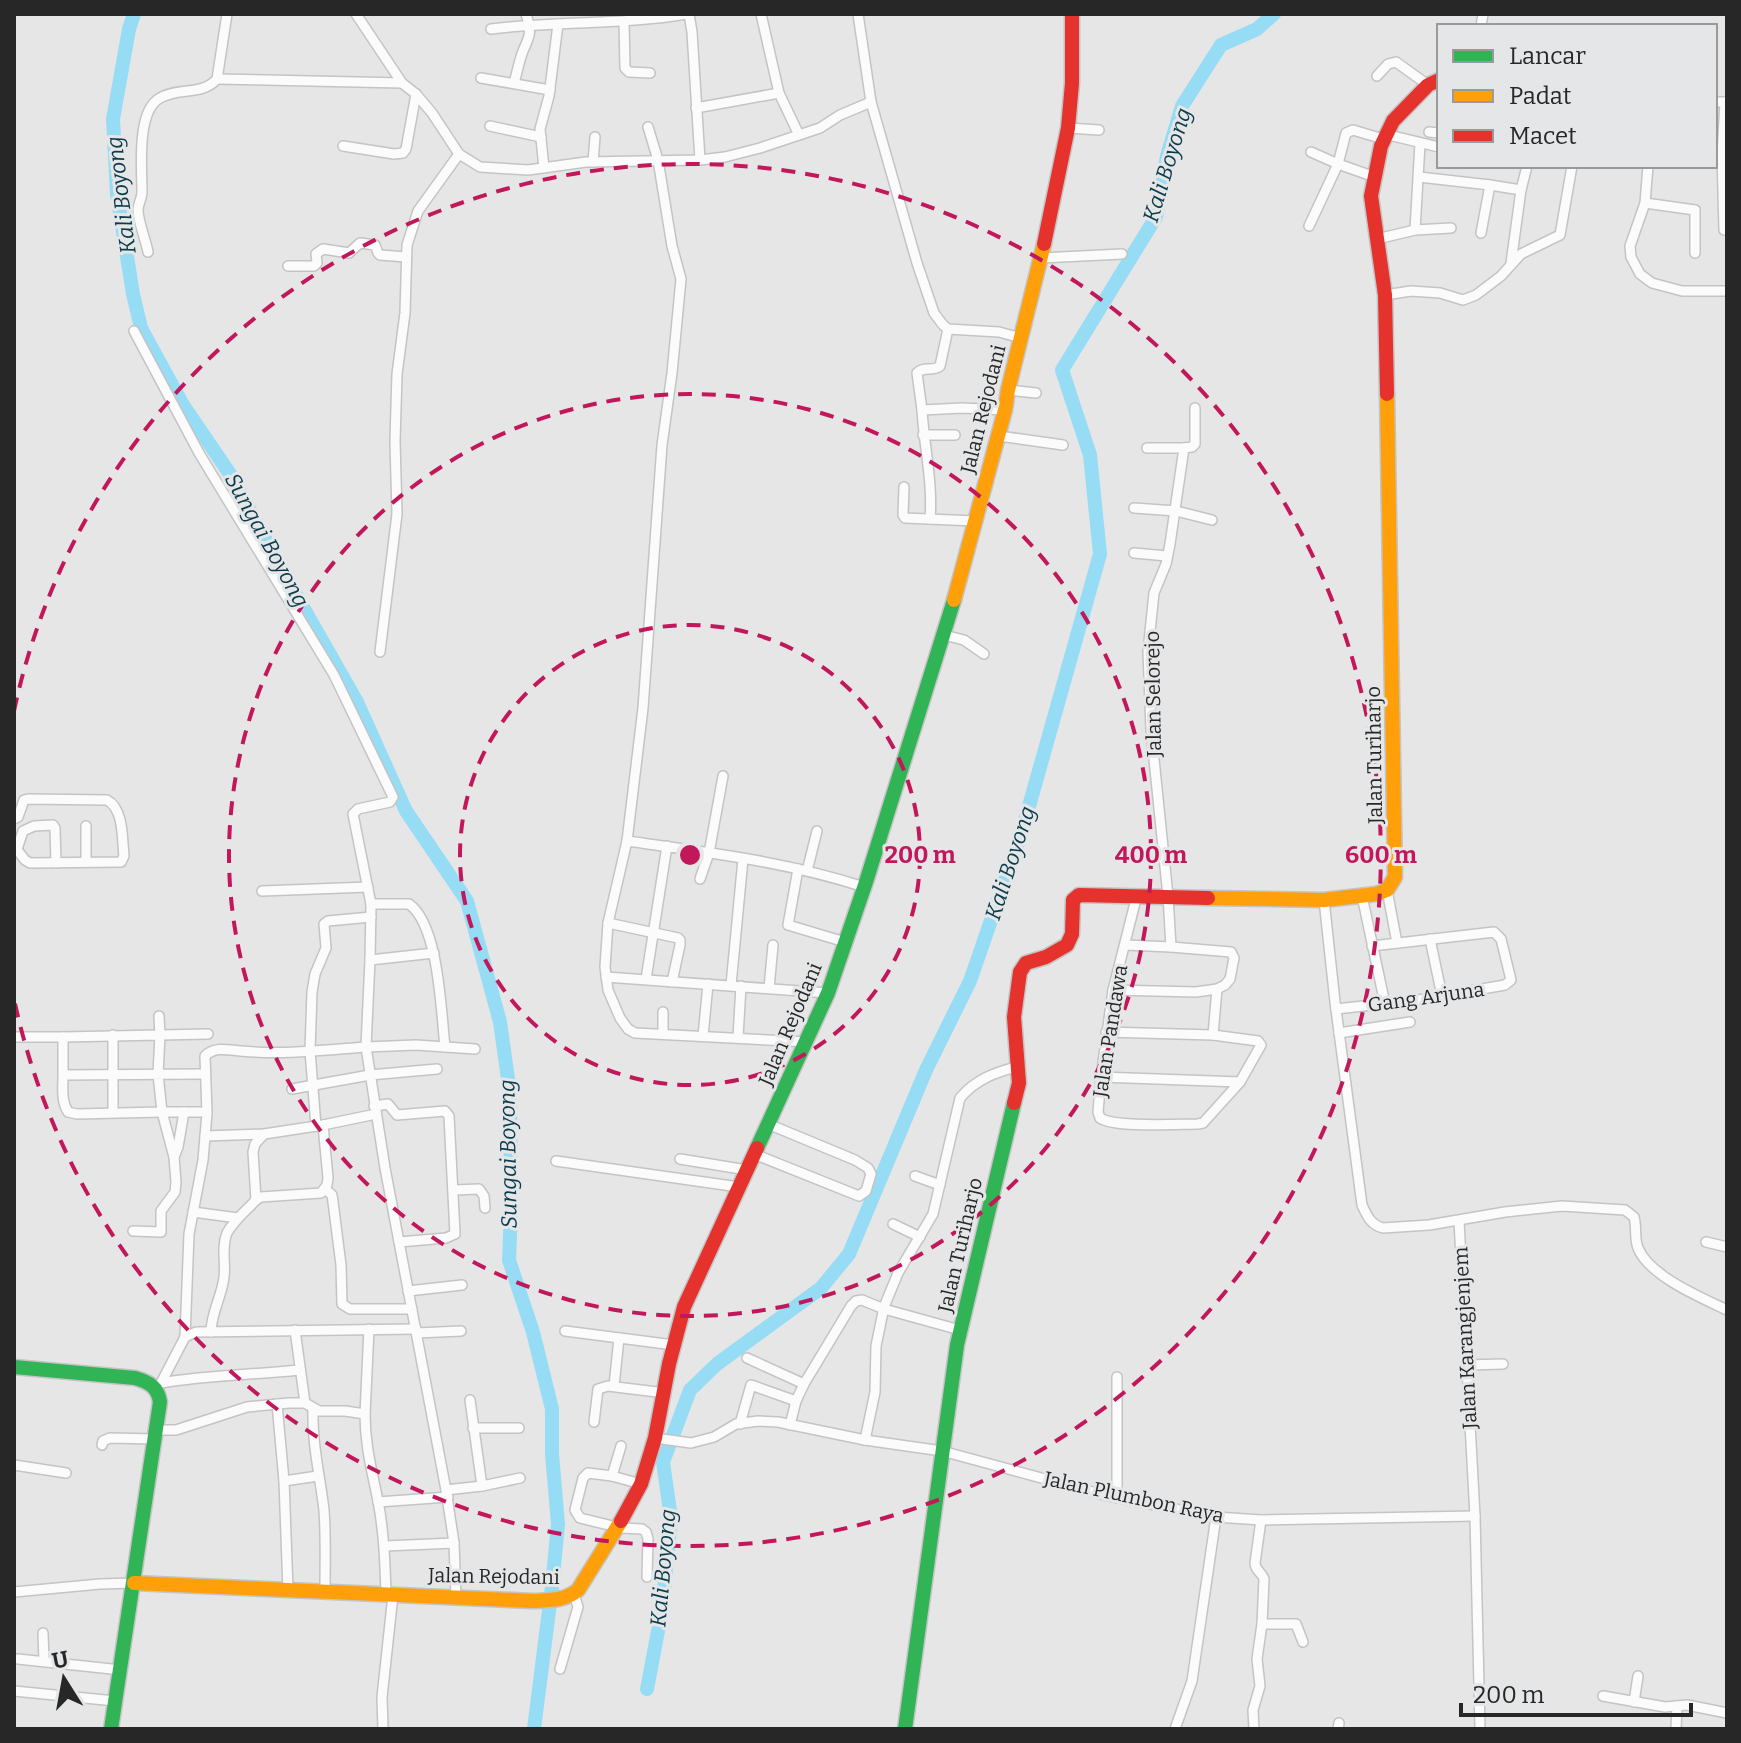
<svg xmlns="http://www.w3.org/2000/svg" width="1741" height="1743" viewBox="0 0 1741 1743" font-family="Bitter,serif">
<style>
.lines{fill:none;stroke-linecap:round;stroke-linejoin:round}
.river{stroke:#96dcf5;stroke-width:14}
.street-casing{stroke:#c4c4c4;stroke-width:12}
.fast-casing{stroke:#c4c4c4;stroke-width:17}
.slow-casing{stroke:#c4c4c4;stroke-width:17}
.jam-casing{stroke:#c4c4c4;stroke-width:17}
.street{stroke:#fbfbfb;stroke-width:9}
.fast{stroke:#30b455;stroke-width:14}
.slow{stroke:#ff9f0a;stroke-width:14}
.jam{stroke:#e5322d;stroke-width:14}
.ring{fill:none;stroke:#c2185b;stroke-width:4;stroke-dasharray:14 10}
.labels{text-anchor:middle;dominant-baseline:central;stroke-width:6;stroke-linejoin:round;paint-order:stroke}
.street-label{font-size:20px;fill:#272727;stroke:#e5e6e7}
.water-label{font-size:22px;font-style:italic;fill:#0c3b4a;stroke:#e5e6e7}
.centre{fill:#c2185b;stroke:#e5e6e7;stroke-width:4}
.ring-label{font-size:24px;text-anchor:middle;font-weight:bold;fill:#c2185b;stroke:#e5e6e7;stroke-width:6;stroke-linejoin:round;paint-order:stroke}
</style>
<rect width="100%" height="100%" fill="#e6e6e6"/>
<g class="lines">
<g class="river">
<polyline points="134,14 129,29 113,119 117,194 133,294 141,328 183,405 230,474 295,593 357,702 406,811 467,901 500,1022 510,1093 511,1210 509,1260 533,1332 552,1409 552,1454 558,1524 552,1587 534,1729"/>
<polyline points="647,1689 662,1610 671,1518 663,1462 690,1390 717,1364 821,1288 849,1254 926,1070 970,981 1022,831 1100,554 1090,455 1062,370 1156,217 1167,156 1182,106 1221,45 1257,29 1274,14"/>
</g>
<g class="street-casing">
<g id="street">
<polyline points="356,14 402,83 416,94 432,113 459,154 480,167 528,170 586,162 700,160 725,157 760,148 820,128 840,115 871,102 917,263 934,313 943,325 948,329 999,332 1021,338"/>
<polyline points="689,14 692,32 700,160"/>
<polyline points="761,14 779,93 799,135"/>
<polyline points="858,14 871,102"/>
<polyline points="624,22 625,68 629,72 650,73"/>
<polyline points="1481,26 1483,14"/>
<path d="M491,29C556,21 621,25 686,14"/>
<polyline points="1377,76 1388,64 1396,62 1428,85"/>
<polyline points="481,78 550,90"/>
<polyline points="217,79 402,83"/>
<path d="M514,83C517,73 519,61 523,51C530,35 532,33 526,14"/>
<polyline points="1715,102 1727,102"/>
<polyline points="696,108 779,93"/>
<polyline points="490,126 541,137"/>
<polyline points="1068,128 1099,130"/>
<polyline points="1429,132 1439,133"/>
<polyline points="1385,134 1439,147"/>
<polyline points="343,146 394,154 403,153 406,149 416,94"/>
<polyline points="1311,152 1338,164 1375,177"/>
<polyline points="593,162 595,137"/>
<polyline points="1648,166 1645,203 1630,246 1631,257 1640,274 1652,283 1682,291 1727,291"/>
<polyline points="544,168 540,129 549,96 558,24"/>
<polyline points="1419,177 1490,185 1521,190"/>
<polyline points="1645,203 1695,210 1695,253"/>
<polyline points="1309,226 1338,164 1346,133 1353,130 1383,139"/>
<polyline points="1415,230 1420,143"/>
<polyline points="1724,230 1722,155 1725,102"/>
<polyline points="1481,233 1490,185"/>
<polyline points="1377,239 1415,230 1451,228"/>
<path d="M148,252C146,241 138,221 138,210C138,204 142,198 142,192C142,169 136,111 160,98C178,87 202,96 217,79L227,14"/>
<polyline points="1041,258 1122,254"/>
<polyline points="1511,263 1521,190 1527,166"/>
<polyline points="288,266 314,266 317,263 316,254 323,249 349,253 360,243 375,245 378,253 380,255 406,257"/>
<polyline points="1385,295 1411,291 1440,293 1463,300 1476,295 1501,276 1521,254 1560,235 1572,166"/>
<path d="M948,329L940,366C933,372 923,366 917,373L922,410L962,408L1005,410"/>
<polyline points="134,331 199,453 334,675 393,797 390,802 358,809 353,814 371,904 370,960 366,1047 416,1045 475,1049"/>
<polyline points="1008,390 1036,393"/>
<path d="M922,410C924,446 933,482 930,519"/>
<polyline points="923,435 955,435"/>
<polyline points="999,436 1063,445"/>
<polyline points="1147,448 1184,448"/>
<polyline points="904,487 903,515 905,518 975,521"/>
<polyline points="1134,508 1176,511 1212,520"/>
<polyline points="1134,553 1167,556"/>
<polyline points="944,635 964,640 984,654"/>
<polyline points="380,652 397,514 395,441 397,374 405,313 407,245 418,211 459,154"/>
<path d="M14,819L18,817L24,800L28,799L107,800C124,809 122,839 124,856L121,862L30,863L25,860L14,846"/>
<polyline points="627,841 643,708 662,445 672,373 681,279 672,246 658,160 648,127"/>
<polyline points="17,849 23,831 34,826 53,825 55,828 56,863"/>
<polyline points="86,862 86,826"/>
<polyline points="798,869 788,925 845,942"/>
<polyline points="807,871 817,831"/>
<polyline points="700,879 709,853 723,776"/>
<polyline points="1387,890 1397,943"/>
<polyline points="262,891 368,887"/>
<path d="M1137,895L1113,990L1101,1077L1098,1112L1100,1118C1114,1128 1178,1124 1198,1124L1203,1123L1240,1082L1261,1045L1258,1041L1213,1035"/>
<polyline points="1362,896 1385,1004"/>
<path d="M1324,900L1335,1002L1362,1205C1367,1216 1371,1225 1383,1228L1429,1225L1505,1212L1562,1206L1625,1210L1634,1217C1637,1227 1634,1238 1638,1248C1649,1276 1702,1298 1727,1310"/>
<path d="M371,904H409C439,925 441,1012 445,1047"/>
<polyline points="608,923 678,938 680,940 680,945 672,982"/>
<polyline points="1430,939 1442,996"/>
<polyline points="1125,945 1171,947 1168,896 1151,730 1148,651 1154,593 1166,564 1170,544 1184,448 1192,447 1195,444 1195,408"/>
<polyline points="370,960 434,953"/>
<polyline points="606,977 828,993"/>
<polyline points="646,979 667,846"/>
<polyline points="731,985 743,859"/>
<polyline points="769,988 773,945"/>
<polyline points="1113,990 1196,992 1217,989 1225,985 1230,979 1234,958 1231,952 1171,947"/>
<polyline points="1336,1009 1418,1000 1505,985 1511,980 1501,939 1494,932 1372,946"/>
<polyline points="663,1012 663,1034"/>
<polyline points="159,1016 160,1035 208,1034"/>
<polyline points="1106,1032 1213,1035 1217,989"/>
<polyline points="1339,1033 1410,1022"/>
<polyline points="113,1035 113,1112"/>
<polyline points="703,1036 708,984"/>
<polyline points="14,1037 63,1037"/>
<polyline points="738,1037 741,986"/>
<path d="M807,1042L635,1033L628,1029L620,1018L608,990L605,967L608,923L627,841C706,852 788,862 864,887"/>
<path d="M63,1075C63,1088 61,1101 68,1112L77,1114L162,1112L158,1074L160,1035L63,1037V1075L202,1074"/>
<polyline points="1101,1077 1240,1082"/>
<polyline points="292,1089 370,1075 437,1069"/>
<polyline points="374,1106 388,1104 397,1115 445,1111 449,1116 455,1234 446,1238 399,1242"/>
<polyline points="316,1126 310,1051 312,992 315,974 326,948 324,924 328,921 371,917"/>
<polyline points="205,1136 264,1134 323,1125 376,1114"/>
<polyline points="754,1154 859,1196 866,1191 871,1174 868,1168 855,1160 768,1124"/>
<polyline points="174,1157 178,1147 184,1112"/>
<polyline points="680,1159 747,1170"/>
<polyline points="556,1161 739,1187"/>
<polyline points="915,1176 940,1185"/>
<polyline points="325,1189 332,1195 333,1202 341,1265 342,1304 350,1309 412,1309"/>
<polyline points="454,1190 479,1189 484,1196 485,1208"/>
<polyline points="256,1200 253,1152 255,1144 264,1134"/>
<polyline points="193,1212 238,1218"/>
<polyline points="1459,1221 1475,1516 1480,1729"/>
<polyline points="893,1224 920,1237"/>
<polyline points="133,1231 161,1232 161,1211 175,1192 176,1182 174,1157 162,1112 201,1112"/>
<polyline points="1706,1242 1727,1247"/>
<polyline points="408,1291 462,1285"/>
<polyline points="295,1330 305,1403"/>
<polyline points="565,1331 674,1345"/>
<path d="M211,1332C211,1313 222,1296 224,1277C226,1263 221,1247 227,1233C234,1220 246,1211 256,1200L261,1197L321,1193L327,1185L328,1178L323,1125"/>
<polyline points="417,1333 461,1331"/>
<path d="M185,1337L189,1234L203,1160L207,1113L205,1056C215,1046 228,1050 241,1051C282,1055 324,1050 366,1047L385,1168L446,1490L454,1543L456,1597"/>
<polyline points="747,1358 804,1384"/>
<polyline points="1466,1365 1503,1364"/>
<path d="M161,1383C207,1375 253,1375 299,1370"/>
<polyline points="614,1386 619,1338"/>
<polyline points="156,1387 161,1383 185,1337 196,1332 416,1329"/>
<polyline points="470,1400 482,1486"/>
<polyline points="277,1404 284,1481 288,1590"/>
<path d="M313,1410C312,1444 320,1476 324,1510C326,1537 325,1564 325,1591"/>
<polyline points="365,1414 369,1329"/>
<polyline points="594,1422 598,1389 608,1386 665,1393"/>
<polyline points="740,1424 751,1385 796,1401"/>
<polyline points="790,1425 796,1401 804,1384 851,1306 856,1301 862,1300 884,1309 960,1330"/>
<polyline points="473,1428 519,1428"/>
<path d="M155,1430H176L247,1407L289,1403H305L319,1411H345L365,1414C365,1446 372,1471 378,1501C384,1532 385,1563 386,1594"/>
<polyline points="655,1438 691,1443 714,1437 736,1424 758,1421 778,1422 865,1440 942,1451 1104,1495 1216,1517 1261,1520 1475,1516"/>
<path d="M865,1440L875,1392L876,1346L884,1307L898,1273L933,1214L960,1098C976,1079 996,1072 1019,1066"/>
<polyline points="102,1445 103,1441 110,1438 155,1439"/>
<polyline points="14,1465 66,1473"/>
<polyline points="612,1476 621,1446"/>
<polyline points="284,1481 318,1476"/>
<polyline points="641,1484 612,1476 588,1473 583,1478 575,1510 580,1518 621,1528 642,1529 646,1532 648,1539 647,1577"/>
<polyline points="446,1490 482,1486 520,1478"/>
<polyline points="1117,1497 1117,1377"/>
<polyline points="378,1502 448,1497"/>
<polyline points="385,1546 454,1543"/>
<polyline points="14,1592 100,1584 134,1583"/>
<polyline points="1262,1624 1296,1624 1303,1642"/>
<polyline points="43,1633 44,1661"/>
<polyline points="18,1659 121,1670"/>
<polyline points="560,1669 578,1607 574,1594"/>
<polyline points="14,1691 115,1701"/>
<polyline points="1603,1696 1665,1707 1687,1705 1727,1713"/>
<polyline points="1634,1702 1638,1676"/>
<polyline points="383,1729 382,1697 393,1595"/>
<polyline points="1175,1729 1192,1681 1216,1517"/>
<path d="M1254,1729L1253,1710L1260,1686L1257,1659L1262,1624L1264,1579C1262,1572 1255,1571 1255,1563L1261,1520"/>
<polyline points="1338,1729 1339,1723"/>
<polyline points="1676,1729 1677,1706"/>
</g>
</g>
<g class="fast-casing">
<g id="fast">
<polyline points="757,1148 828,993 866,882 954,600"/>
<path d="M14,1367L135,1378C149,1382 158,1387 160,1402L111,1729"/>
<polyline points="905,1729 957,1345 1014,1103"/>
</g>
</g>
<g class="slow-casing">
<g id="slow">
<polyline points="954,600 1005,410 1008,390 1044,244"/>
<polyline points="1208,898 1324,900 1376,894 1387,890 1395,877 1387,394"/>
<path d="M134,1583L533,1601C549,1600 565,1601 578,1590L621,1521"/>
</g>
</g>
<g class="jam-casing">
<g id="jam">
<polyline points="1044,244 1068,128 1072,83 1072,14"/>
<polyline points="1387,394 1385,295 1371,196 1381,146 1393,121 1428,85 1439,80"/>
<polyline points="1014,1103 1019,1083 1014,1017 1020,972 1026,963 1046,957 1067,945 1072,934 1073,900 1079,895 1208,898"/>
<polyline points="621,1521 641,1484 655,1438 669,1364 684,1307 757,1148"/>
</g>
</g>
<use href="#street" class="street"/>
<use href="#fast" class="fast"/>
<use href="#slow" class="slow"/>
<use href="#jam" class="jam"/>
</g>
<g class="ring">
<circle cx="690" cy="855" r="230"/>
<circle cx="690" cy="855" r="461"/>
<path d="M14 711A691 691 0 1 1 14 999"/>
</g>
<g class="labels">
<g class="street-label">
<text transform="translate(983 409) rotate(-76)">Jalan Rejodani</text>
<text transform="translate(1153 694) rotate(-91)">Jalan Selorejo</text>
<text transform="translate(1374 755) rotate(-91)">Jalan Turiharjo</text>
<text transform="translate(1426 997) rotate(-8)">Gang Arjuna</text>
<text transform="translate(790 1024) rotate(-67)">Jalan Rejodani</text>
<text transform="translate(1110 1031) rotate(-81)">Jalan Pandawa</text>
<text transform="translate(960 1245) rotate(-77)">Jalan Turiharjo</text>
<text transform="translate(1465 1338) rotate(-93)">Jalan Karangjenjem</text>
<text transform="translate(1134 1497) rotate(12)">Jalan Plumbon Raya</text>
<text transform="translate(494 1576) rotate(1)">Jalan Rejodani</text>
</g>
<g class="water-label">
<text transform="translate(1167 165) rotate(-73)">Kali Boyong</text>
<text transform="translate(121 195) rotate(-97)">Kali Boyong</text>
<text transform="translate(267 540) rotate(61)">Sungai Boyong</text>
<text transform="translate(1010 863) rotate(-72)">Kali Boyong</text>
<text transform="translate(508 1154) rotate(-91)">Sungai Boyong</text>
<text transform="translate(663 1568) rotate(-85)">Kali Boyong</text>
</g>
</g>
<circle cx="690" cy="855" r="12" class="centre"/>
<g class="ring-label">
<text x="920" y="863">200 m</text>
<text x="1151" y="863">400 m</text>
<text x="1381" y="863">600 m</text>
</g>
<rect width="1741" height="1743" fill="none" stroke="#272727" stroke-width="32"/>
<rect x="1437" y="24" width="280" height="144" fill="#e5e6e7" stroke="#999a9a" stroke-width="2"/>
<rect x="1453" y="50" width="40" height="12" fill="#30b455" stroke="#999a9a" stroke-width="2"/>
<text x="1509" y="64" font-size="24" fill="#272727">Lancar</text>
<rect x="1453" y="90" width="40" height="12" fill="#ff9f0a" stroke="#999a9a" stroke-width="2"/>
<text x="1509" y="104" font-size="24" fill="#272727">Padat</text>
<rect x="1453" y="130" width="40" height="12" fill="#e5322d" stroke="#999a9a" stroke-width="2"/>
<text x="1509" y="144" font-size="24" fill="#272727">Macet</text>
<g transform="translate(64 1679) rotate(349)" stroke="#e5e6e7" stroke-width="6" paint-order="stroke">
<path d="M0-6L14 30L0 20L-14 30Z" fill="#272727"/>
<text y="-12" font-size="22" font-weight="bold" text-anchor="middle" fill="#272727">U</text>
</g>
<path d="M1461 1703v12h230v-12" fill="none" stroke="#272727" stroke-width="4"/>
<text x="1473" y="1703" font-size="24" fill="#272727" stroke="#e5e6e7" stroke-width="6" paint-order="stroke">200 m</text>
</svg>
